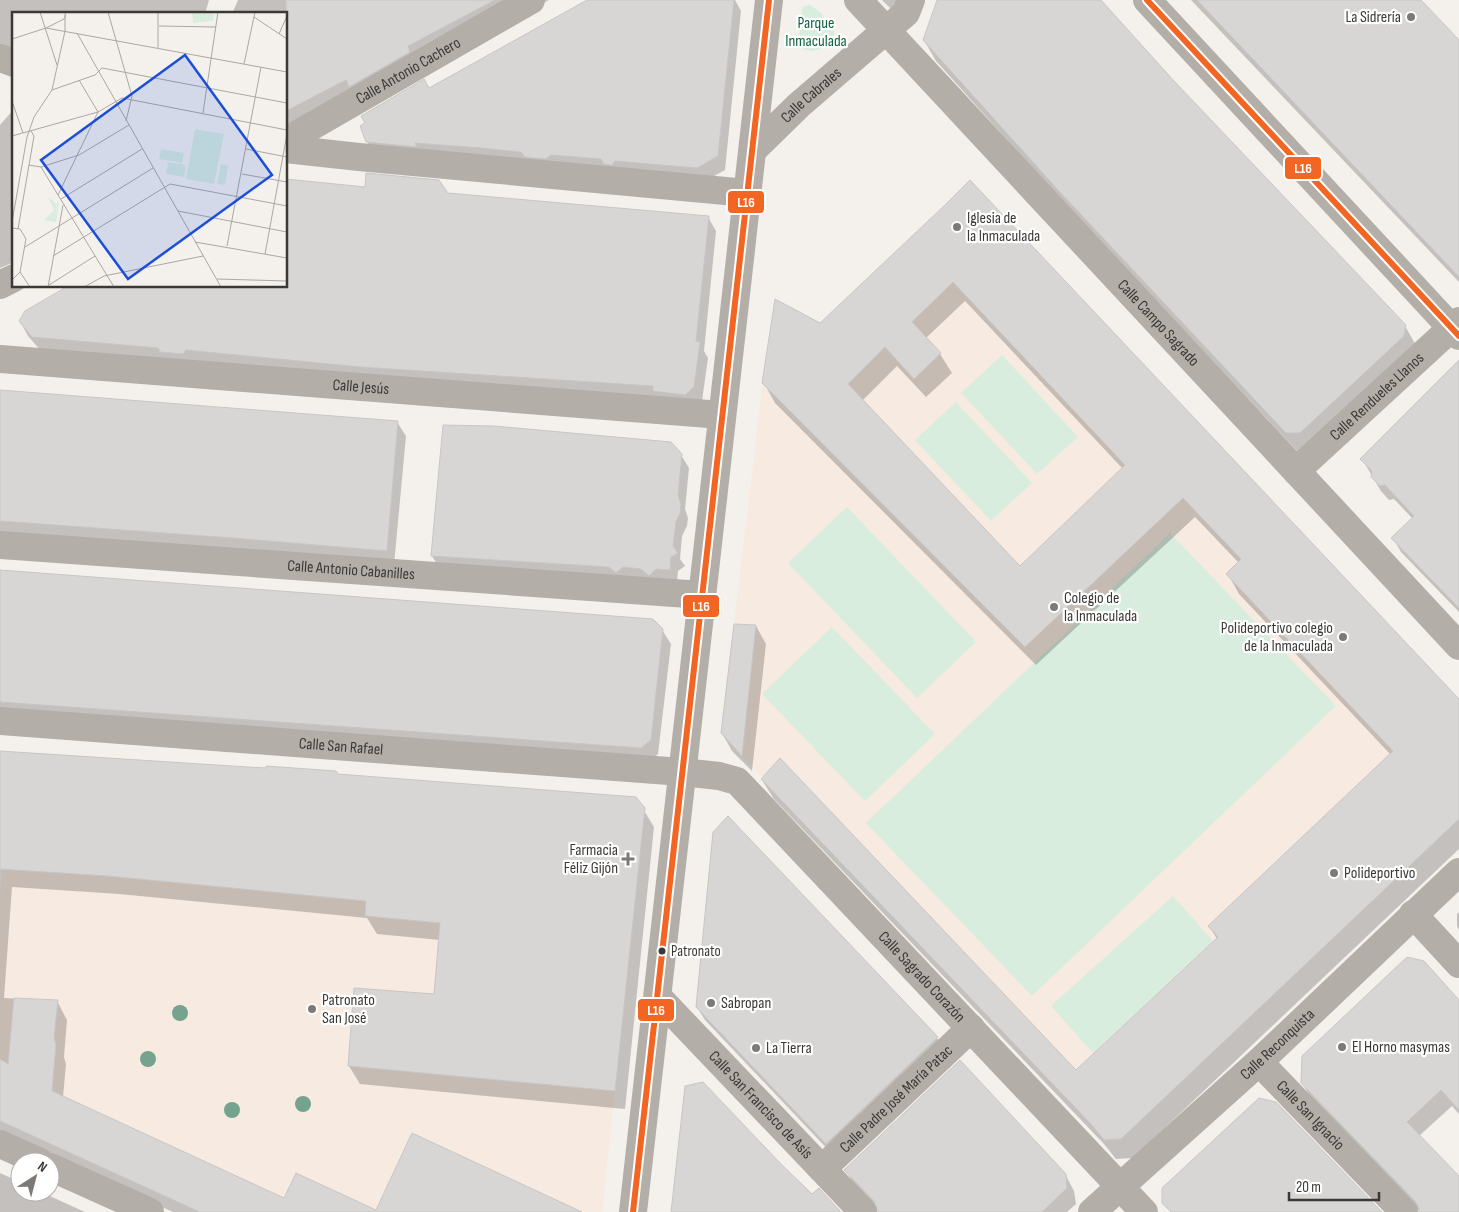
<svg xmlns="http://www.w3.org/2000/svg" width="1459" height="1212" viewBox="0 0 1459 1212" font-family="'Sofia Sans Condensed',sans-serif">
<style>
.education{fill:#f7eae0}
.green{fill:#d9edde}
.shadow{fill:#0003;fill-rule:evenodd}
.building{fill:#d8d6d5;stroke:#c8c6c5;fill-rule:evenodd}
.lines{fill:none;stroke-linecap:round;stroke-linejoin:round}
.minor{stroke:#b4aea9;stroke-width:28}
.bus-1-casing{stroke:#fff;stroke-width:10}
.bus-1{stroke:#f26522;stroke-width:6}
.tree{fill:#76a38e}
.poi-dot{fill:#7c7976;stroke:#fff;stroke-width:2}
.bus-dot{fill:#3b3936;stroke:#fff;stroke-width:2}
.labels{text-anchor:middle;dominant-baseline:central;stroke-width:4.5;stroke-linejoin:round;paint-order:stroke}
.bus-label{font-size:15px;fill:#3b3936;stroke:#fff;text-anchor:start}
.poi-label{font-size:16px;fill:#3b3936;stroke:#fff;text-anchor:start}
.park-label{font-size:16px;fill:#0e6440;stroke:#fff}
.street-label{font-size:16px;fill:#3b3936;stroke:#fff}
.inset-road{fill:none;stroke:#aaa7a4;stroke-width:1}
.view{fill:#1d4ed8;fill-opacity:0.15;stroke:#1d4ed8;stroke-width:2.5}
.inset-edge{fill:none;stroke:#3b3936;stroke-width:2.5}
.line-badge{stroke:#fff;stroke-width:2}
.badge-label{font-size:14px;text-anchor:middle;font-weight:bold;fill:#fff}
</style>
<rect width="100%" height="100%" fill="#f4f1ed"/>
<g class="education">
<polygon points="970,180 1459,699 1459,819 1121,1139 1104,1140 1091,1124 721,733 763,380 798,312 820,323 945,205"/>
<polygon points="2,869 108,876 632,927 602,1212 199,1212 0,1121 0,900"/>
</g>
<g class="green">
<path d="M810,5L820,12L835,32C831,48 809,59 798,43L802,8L805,6Z"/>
<polygon points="1002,355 1078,437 1037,474 961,393"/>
<polygon points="956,402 1032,483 991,521 915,440"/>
<polygon points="847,507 976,642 917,698 788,563"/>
<polygon points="1170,533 1336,706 1032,996 866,823"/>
<polygon points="832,627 935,734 865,801 762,694"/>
<polygon points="1173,896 1213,941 1093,1053 1051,1006"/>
</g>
<g class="shadow">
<polygon points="0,0 209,0 205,14 14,14 14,57 0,53"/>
<polygon points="238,0 549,0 286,138 286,14 232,14"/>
<polygon points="591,0 735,0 741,11 725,170 705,181 375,155 367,141 429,90"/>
<polygon points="882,0 919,0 904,22"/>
<polygon points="939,0 1099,0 1159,66 1405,326 1417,347 1299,453 1071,211 936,61 924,40"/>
<polygon points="1191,0 1419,0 1459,42 1459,282"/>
<polygon points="14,109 14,262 0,268 0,125"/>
<polygon points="447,194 708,217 716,231 704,351 708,358 702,401 41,351 28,336 20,321 286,286"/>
<path d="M946,206L1459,701V849L1133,1158L1116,1159L1104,1144L774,799L762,780L1076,1072L1217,939L1210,927L1391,755L1239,594L1228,574L1239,563L1195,517L1036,665L775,403L764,383L820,324ZM965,301L1123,469L1019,568L862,401L897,366L926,397L952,373L940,354L926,338Z"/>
<polygon points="1459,375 1459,612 1401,552 1393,538 1413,519 1394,499 1389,500 1381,491 1362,459"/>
<polygon points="0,391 397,422 406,436 394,565 0,534"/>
<polygon points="681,455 689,468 685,509 688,518 687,526 682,536 680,559 685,566 678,571 677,583 440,569 432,556"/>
<polygon points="0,571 662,630 671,644 658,754 649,762 0,715"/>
<polygon points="756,626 766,644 752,771 732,751 722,733"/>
<polygon points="0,752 338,776 643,809 654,827 625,1109 360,1084 349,1066 435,995 440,940 377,934 367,918 119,894 12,887 4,998 57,1001 67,1020 64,1057 66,1064 63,1097 285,1199 377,1212 579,1212 173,1212 0,1134"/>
<polygon points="728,818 937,1038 945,1051 834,1156 705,1020 697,1007"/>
<polygon points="1459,912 1459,930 1457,926 1457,914"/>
<polygon points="1459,1001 1459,1114 1452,1106 1419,1136 1459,1177 1459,1212 1420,1212 1312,1100 1302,1082"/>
<polygon points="846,1170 1065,1174 1074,1191 1076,1204 1067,1212 879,1212 855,1186"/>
<polygon points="0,1173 20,1182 20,1192 41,1192 85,1212 0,1212"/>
</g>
<g class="building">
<polygon points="286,0 495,0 408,46 410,52 349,87 346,80 286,111"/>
<polygon points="587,0 734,0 718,156 697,168 615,161 612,165 604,164 601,159 577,157 551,155 546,159 525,157 521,152 482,148 415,143 417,147 366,142 360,126 365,123 361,116 424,79 429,88"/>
<polygon points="937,0 1101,0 1174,81 1406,325 1404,336 1300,433 1286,433 1058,190 923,40"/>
<polygon points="1197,0 1421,0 1444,24 1459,40 1459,277"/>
<polygon points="366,173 439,180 448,193 709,216 696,341 700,342 694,387 685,395 653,391 653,386 361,367 186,350 183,354 160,352 158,348 32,337 19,321 25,311 68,286 286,286 286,179 365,187"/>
<path d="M970,180L1459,699V819L1121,1139L1104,1140L1091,1124L761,779L780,758L1076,1070L1218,937L1208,926L1393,751L1226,574L1241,559L1183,498L1025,647L762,383L775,299L820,323L945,205ZM953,282L1125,465L1020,566L848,384L885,347L914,379L941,353L912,322Z"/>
<polygon points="1459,360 1459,608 1391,538 1414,516 1385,485 1380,486 1371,477 1372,471 1360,459"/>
<polygon points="0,390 398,421 387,551 233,538 0,521"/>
<polygon points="443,425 494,426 671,442 682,454 678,495 681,504 680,513 676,522 673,546 678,553 671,557 670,570 656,569 649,576 641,569 623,567 616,573 609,567 431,556"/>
<polygon points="0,570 653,619 663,629 651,740 641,748 0,702"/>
<polygon points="734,624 756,625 742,756 721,733"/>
<polygon points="0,751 232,766 266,768 266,766 336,771 338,774 636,797 645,808 615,1091 348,1066 354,988 434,994 440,923 365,916 366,901 108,876 0,869"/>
<polygon points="728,816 938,1037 826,1144 696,1007 713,832"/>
<polygon points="1407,957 1424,961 1459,1000 1459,1110 1441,1090 1407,1122 1459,1176 1459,1212 1419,1212 1419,1208 1415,1201 1301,1083 1302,1056"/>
<polygon points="14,998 58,1000 54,1038 56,1045 52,1091 284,1198 296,1173 376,1210 412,1133 582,1212 200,1212 0,1121 0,1059 8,1064"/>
<polygon points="960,1060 1066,1174 1067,1188 1042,1212 878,1212 874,1201 844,1170"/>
<polygon points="703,1082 781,1164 812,1194 819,1188 841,1212 671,1212 685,1086"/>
<polygon points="1259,1098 1276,1102 1382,1212 1171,1212 1162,1203 1162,1188"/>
</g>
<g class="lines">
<g class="minor">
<path id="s1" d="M858,0L1459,646"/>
<polyline points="1147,0 1459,336"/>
<polyline points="0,58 14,63"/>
<path id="s2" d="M286,141L531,0"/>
<polyline points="286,149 359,157 747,193"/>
<path id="s3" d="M753,150L799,105L906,13L911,0"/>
<polyline points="0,285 14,278"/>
<path id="s4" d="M0,359L722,415"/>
<path id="s5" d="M1296,471L1459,321"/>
<path id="s6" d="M0,545L702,595"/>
<path id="s7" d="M0,721L682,772L719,776L737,781L1144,1212"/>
<polyline points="1413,914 1459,964"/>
<path id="s8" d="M658,997L863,1212"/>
<path id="s9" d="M1259,1062L1404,1212"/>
<polyline points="0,1144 40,1162"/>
<polyline points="50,1167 150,1212"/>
<path id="s10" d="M822,1169L971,1028"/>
<polyline points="633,1212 769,0"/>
<path id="s11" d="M1092,1212L1259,1062L1459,872"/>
</g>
<g class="bus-1-casing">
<g id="bus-1">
<polyline points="1147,0 1459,336"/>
<polyline points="633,1212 769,0"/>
</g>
</g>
<use href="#bus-1" class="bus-1"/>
</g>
<g class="tree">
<circle cx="180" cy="1013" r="8"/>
<circle cx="148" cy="1059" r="8"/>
<circle cx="303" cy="1104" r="8"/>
<circle cx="232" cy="1110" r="8"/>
</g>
<g class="poi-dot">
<circle cx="1411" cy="17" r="5"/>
<circle cx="957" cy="227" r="5"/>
<circle cx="1054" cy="607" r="5"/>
<circle cx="1343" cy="637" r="5"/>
<path d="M625.5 851.5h5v5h5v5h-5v5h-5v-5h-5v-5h5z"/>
<circle cx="1334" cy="873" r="5"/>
<circle cx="711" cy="1003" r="5"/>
<circle cx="312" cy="1009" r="5"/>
<circle cx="1342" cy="1047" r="5"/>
<circle cx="756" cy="1048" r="5"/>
</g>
<circle class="bus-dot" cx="662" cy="951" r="4.5"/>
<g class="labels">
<g class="bus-label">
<text x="671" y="951">Patronato</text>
</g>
<g class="poi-label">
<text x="1401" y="17" text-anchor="end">La Sidrería</text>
<text x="967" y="218">Iglesia de<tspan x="967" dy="18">la Inmaculada</tspan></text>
<text x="1064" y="598">Colegio de<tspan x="1064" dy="18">la Inmaculada</tspan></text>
<text x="1333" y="628" text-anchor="end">Polideportivo colegio<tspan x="1333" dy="18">de la Inmaculada</tspan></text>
<text x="618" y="850" text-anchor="end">Farmacia<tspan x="618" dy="18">Féliz Gijón</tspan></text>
<text x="1344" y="873">Polideportivo</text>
<text x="322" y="1000">Patronato<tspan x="322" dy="18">San José</tspan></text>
<text x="721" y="1003">Sabropan</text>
<text x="1352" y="1047">El Horno masymas</text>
<text x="766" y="1048">La Tierra</text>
</g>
<g class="park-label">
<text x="816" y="23">Parque<tspan x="816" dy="18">Inmaculada</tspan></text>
</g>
<g class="street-label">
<text stroke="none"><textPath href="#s2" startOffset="141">Calle Antonio Cachero</textPath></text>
<text stroke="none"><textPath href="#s3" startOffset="80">Calle Cabrales</textPath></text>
<text stroke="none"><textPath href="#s1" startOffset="441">Calle Campo Sagrado</textPath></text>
<text stroke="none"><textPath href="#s4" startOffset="362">Calle Jesús</textPath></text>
<text stroke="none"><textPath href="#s5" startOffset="110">Calle Rendueles Llanos</textPath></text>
<text stroke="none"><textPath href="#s6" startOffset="352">Calle Antonio Cabanilles</textPath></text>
<text stroke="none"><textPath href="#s7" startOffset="342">Calle San Rafael</textPath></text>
<text stroke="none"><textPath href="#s7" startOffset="1009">Calle Sagrado Corazón</textPath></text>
<text stroke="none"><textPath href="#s11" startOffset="250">Calle Reconquista</textPath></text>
<text stroke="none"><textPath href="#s10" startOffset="102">Calle Padre José María Patac</textPath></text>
<text stroke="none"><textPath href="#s8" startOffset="149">Calle San Francisco de Asís</textPath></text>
<text stroke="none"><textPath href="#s9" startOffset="74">Calle San Ignacio</textPath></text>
</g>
</g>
<g transform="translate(12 12)">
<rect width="275" height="275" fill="#f4f1ed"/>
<path d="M180,0H202L201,9L181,11ZM183,117L212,122L202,172L174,167ZM149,137L172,141L170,151L147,147ZM156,150L174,153L172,165L154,162ZM209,152L216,154L213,173L205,172ZM36,185L45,192L43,209L46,188L47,192L44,210L32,208L42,198Z" fill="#d9edde"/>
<path class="inset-road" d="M28,0L45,53M96,0L120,84L114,109M146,0V36M242,5L275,27M147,14L204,15M34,16L275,60M65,21L209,275M267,22L275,4M0,27L34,16L52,7L54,3M232,52L243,0M67,68L86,100M40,78L83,63L90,56L275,91M0,89L11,121M191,101L206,0M0,124L86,100L110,86L275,118M234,137L275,145M17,153L29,155L67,143L117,113M29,155L102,275M230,162L275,170M46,183L86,100M49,187L130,137M166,199L275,220M0,210L15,125L22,105L40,78L53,19V0M0,216L8,217L14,227L8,260L0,268M6,217L22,124L19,119M183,230L275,246M215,234L249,55M13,235L141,156M253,242L275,122M41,244L158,172L275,194M8,260L18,275M205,267L275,269M37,273L83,244M36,275L51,193M72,275L92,264L191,244"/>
<path class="view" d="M173,43L260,163L116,267L29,148Z"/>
<rect width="275" height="275" class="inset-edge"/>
</g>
<g class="line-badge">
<rect x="1284" y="156" width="38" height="24" rx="5" fill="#f26522"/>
<rect x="727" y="190" width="38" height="24" rx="5" fill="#f26522"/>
<rect x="682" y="594" width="38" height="24" rx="5" fill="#f26522"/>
<rect x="637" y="998" width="38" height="24" rx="5" fill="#f26522"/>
</g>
<g class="badge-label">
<text x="1303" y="173">L16</text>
<text x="746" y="207">L16</text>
<text x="701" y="611">L16</text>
<text x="656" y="1015">L16</text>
</g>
<g transform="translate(35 1177) rotate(36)"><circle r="24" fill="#ffffff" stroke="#b1b0af"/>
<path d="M0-4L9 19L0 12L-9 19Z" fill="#7c7976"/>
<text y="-8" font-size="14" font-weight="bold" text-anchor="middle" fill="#3b3936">N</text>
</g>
<path d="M1289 1192v8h90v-8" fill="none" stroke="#3b3936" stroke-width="2.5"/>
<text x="1296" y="1192" font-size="15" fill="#3b3936" stroke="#ffffff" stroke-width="4" paint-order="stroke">20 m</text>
</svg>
